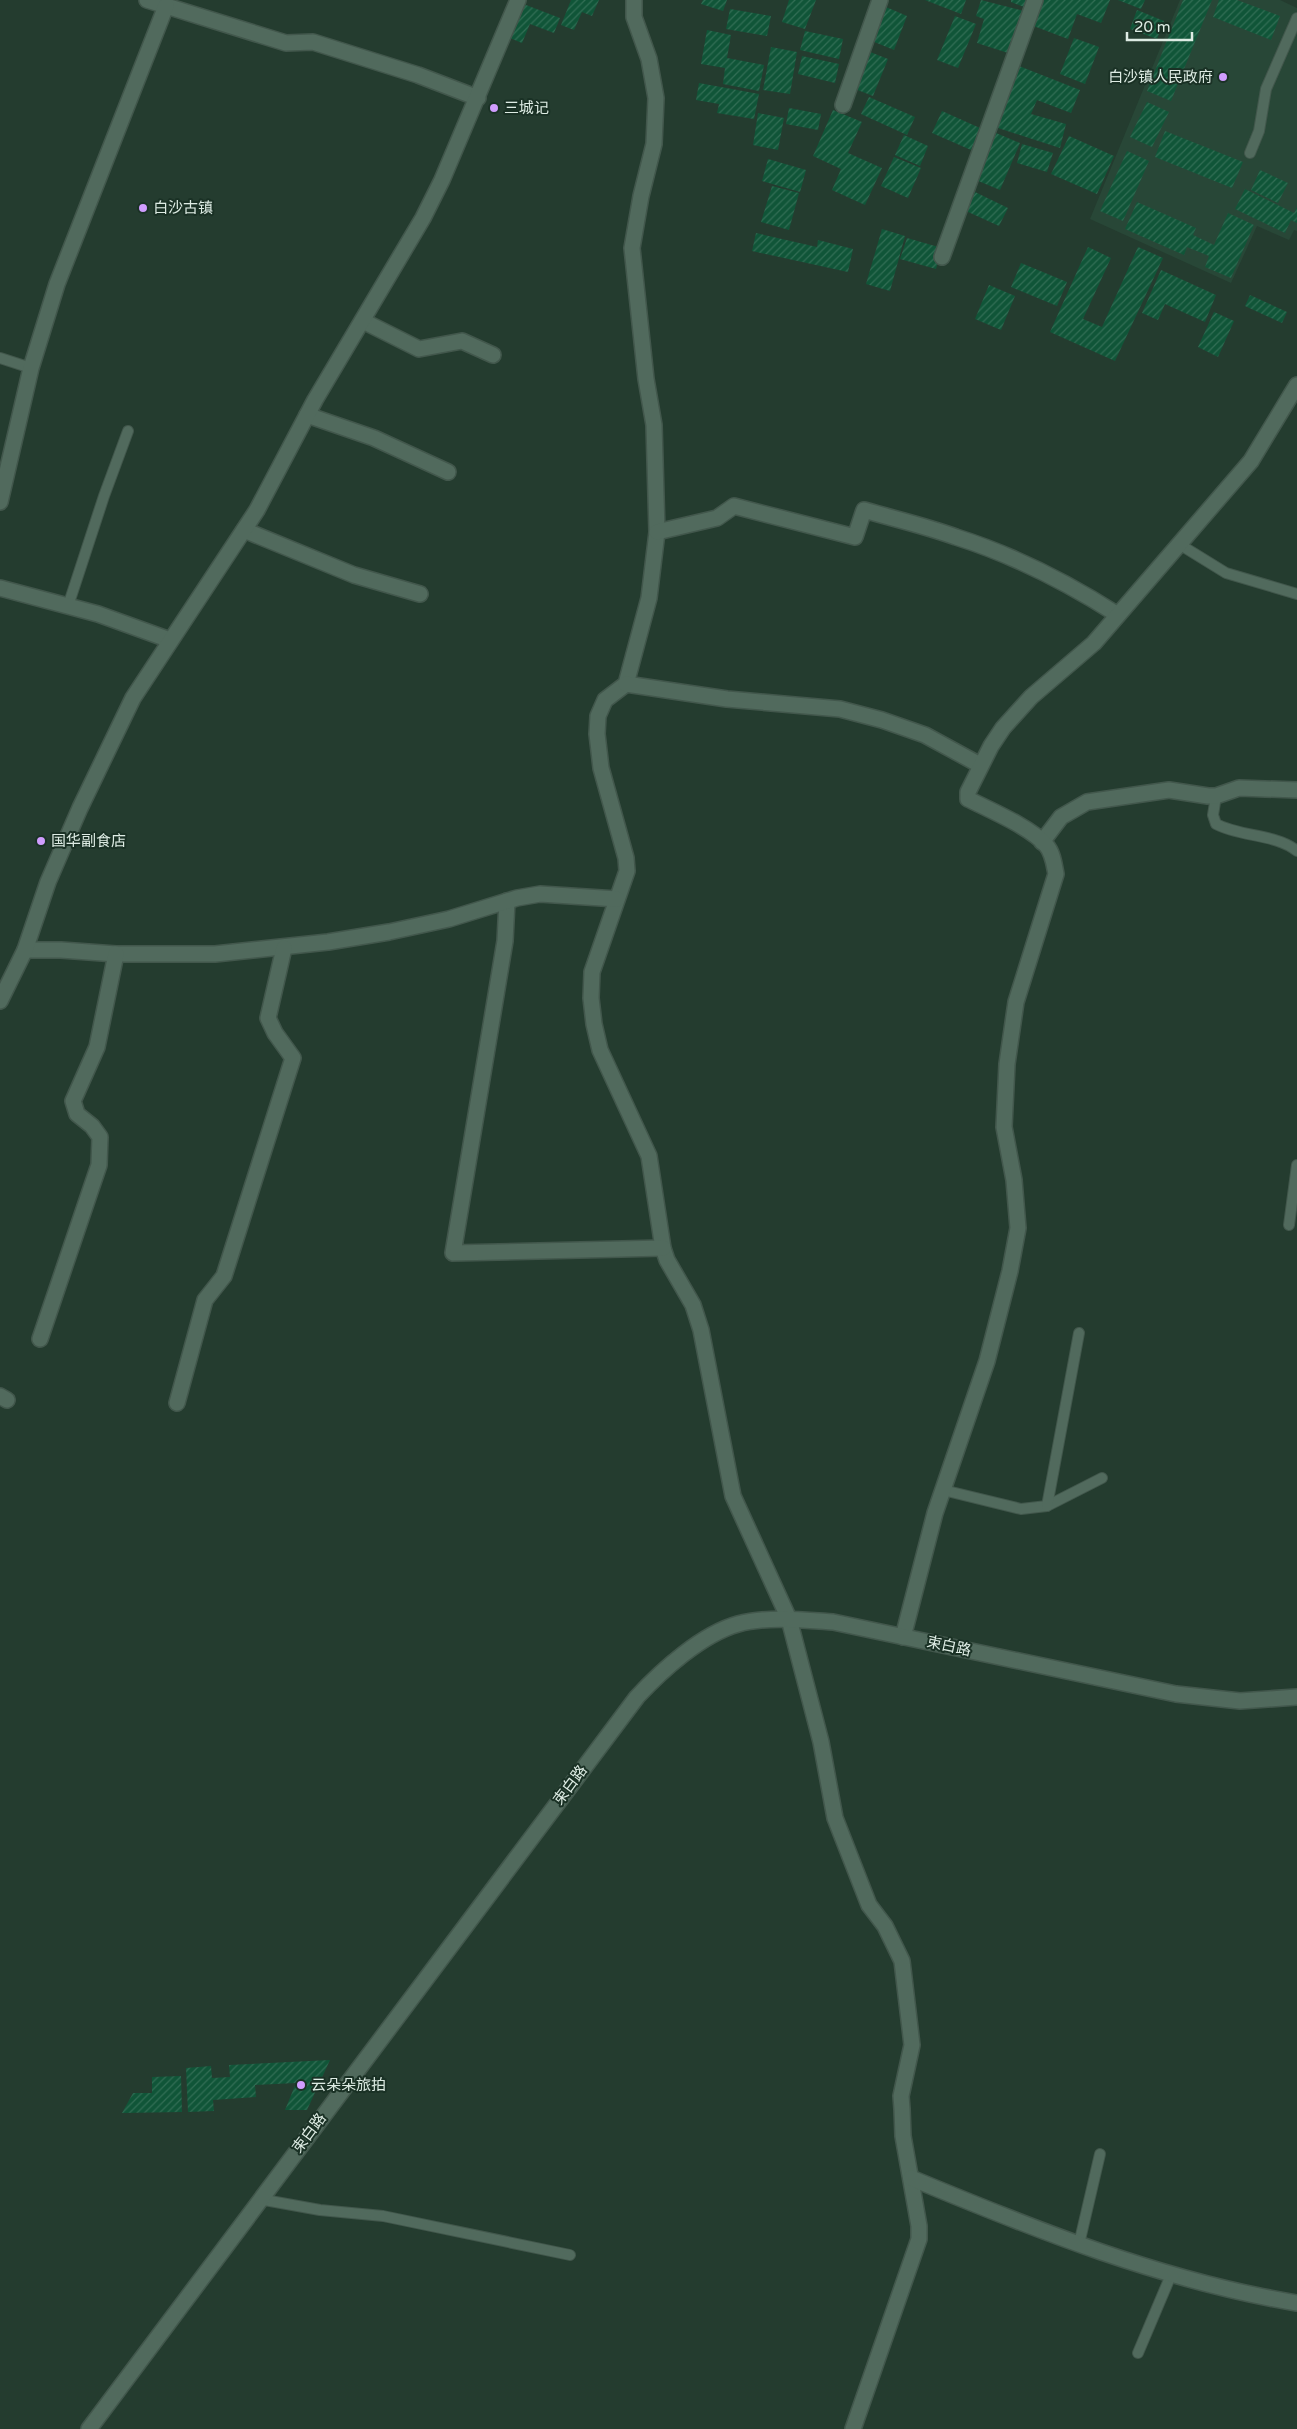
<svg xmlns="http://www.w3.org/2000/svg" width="1297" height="2429" viewBox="0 0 1297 2429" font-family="'Varela Round','Noto Sans SC',sans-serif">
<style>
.built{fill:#284737}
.building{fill:url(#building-hatch)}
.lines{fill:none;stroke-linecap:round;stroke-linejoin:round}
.lane-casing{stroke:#42574c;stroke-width:12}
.street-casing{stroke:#42574c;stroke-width:18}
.secondary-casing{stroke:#42574c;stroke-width:18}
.lane{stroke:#516a5d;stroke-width:10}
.street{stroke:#516a5d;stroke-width:15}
.secondary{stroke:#516a5d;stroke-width:15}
.poi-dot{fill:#d09dfe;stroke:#1a3125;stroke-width:2}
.labels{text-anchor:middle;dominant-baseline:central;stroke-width:4;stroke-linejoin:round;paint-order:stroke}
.poi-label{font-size:15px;fill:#deece4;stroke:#1a3125;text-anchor:start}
.street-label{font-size:15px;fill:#deece4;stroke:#1a3125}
</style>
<defs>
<pattern id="building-hatch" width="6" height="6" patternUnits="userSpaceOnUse" patternTransform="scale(1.25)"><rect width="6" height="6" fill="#105538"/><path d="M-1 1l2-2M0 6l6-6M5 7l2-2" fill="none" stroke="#326e55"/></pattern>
</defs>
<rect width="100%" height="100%" fill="#243c2f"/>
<polygon class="built" points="1180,0 1280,0 1297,8 1297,231 1294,230 1289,240 1257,226 1231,283 1090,219"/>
<g class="building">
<polygon points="513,0 560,18 554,33 530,24 522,43 500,34"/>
<polygon points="571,0 599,0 592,16 582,12 574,30 561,25"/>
<polygon points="703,0 727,0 723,11 701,4"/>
<polygon points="789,0 816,0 805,29 782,22"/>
<polygon points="925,0 966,0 961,14"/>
<polygon points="981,0 1024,11 1008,53 977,43 984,19 976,16"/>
<polygon points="1011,0 1030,0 1027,8 1011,2"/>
<polygon points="1040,0 1110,0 1101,23 1077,14 1068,39 1031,25"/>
<polygon points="1118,0 1145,0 1141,9"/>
<polygon points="1183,0 1212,0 1171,101 1147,91"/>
<polygon points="1219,0 1237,0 1280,16 1271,40 1213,17"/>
<polygon points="886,7 907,16 894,50 872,41"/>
<polygon points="730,9 771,16 767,36 726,29"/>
<polygon points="1137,10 1164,21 1157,39 1130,29"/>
<polygon points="955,16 976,24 958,68 937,60"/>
<polygon points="707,30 731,35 727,58 764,65 759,91 723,84 725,68 701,64"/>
<polygon points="805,31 843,39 839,59 800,50"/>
<polygon points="1074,38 1099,47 1085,84 1060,74"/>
<polygon points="771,47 797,52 790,94 763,90"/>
<polygon points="865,50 888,59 873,96 850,87"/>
<polygon points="802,56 839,64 835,83 798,74"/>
<polygon points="1019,66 1080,90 1071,113 1037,100 1031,114 1066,124 1060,148 995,127"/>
<polygon points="699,83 759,94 754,119 717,113 719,104 696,100"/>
<polygon points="869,97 915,117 907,135 861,114"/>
<polygon points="1147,102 1169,112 1152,147 1130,137"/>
<polygon points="789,108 821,114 818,130 786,124"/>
<polygon points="833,110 862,122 848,153 882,168 865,205 832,190 841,169 813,156"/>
<polygon points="942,111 980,128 971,150 932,133"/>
<polygon points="758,113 784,118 778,150 753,145"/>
<polygon points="1165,131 1243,162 1232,188 1155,157"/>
<polygon points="996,133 1020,143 1000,190 976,180"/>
<polygon points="904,135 928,146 920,166 895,155"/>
<polygon points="1069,136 1114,156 1097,194 1051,174"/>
<polygon points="1022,144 1053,153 1047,172 1017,163"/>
<polygon points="1127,151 1149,161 1123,221 1100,211"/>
<polygon points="894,157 921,168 908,198 881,186"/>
<polygon points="768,159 806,170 800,192 762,181"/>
<polygon points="1260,170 1288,183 1278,203 1251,190"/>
<polygon points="772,186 799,193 789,230 761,222"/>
<polygon points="1245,189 1294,213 1297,207 1297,223 1291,220 1285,233 1235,209"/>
<polygon points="975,192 1008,208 999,226 966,211"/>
<polygon points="1137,202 1196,228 1193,235 1214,245 1228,213 1254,225 1231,278 1205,267 1209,256 1187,247 1184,255 1125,229"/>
<polygon points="882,229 905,236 890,291 866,284"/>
<polygon points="756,233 817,247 818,240 853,249 848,272 752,251"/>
<polygon points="907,238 942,248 936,269 900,259"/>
<polygon points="1088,247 1111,258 1083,319 1102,327 1138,247 1163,258 1115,361 1050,332"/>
<polygon points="1021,263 1067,282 1057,306 1011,287"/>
<polygon points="1161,270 1216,295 1205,322 1165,304 1158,320 1142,313"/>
<polygon points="989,285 1015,296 1001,330 975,319"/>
<polygon points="1250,295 1287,312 1282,323 1245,306"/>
<polygon points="1214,312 1234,321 1218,357 1198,347"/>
<polygon points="330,2060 307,2110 285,2110 296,2083 255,2085 256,2097 213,2100 214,2111 188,2112 186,2068 211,2066 212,2078 230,2077 229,2065"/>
<polygon points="181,2076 182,2112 122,2113 133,2093 152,2093 152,2077"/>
</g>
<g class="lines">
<g class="lane-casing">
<g id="lane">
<polyline points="1250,153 1259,131 1266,89 1297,18"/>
<polyline points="0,358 31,368"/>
<polyline points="1179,544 1226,573 1297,594"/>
<polyline points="68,606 104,496 128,431"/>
<path d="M1216,796L1213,815L1216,824C1240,837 1277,834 1297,851"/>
<polyline points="1289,1225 1297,1165"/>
<polyline points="943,1490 1021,1509 1047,1506 1102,1478"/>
<polyline points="1047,1506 1079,1333"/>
<polyline points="259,2199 320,2210 383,2216 570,2255"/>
<polyline points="1079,2244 1100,2154"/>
<polyline points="1138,2353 1171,2275"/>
</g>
</g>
<g class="street-casing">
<g id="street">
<polyline points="147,0 286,43 313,42 418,75 478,98"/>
<polyline points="634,0 634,17 649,59 656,98 654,144 641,196 632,248 646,379 654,425 657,532 649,598 626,684 605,700 598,716 597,734 601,768 626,858 627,871 592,972 591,998 594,1024 600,1050 649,1156 663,1248 667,1260 693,1305 701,1330 733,1496 789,1619 821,1742 835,1818 869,1905 885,1926 902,1961 912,2045 901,2096 902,2109 903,2136 919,2226 919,2239 853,2429"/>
<polyline points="843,105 880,0"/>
<polyline points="942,257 1035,0"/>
<polyline points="363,321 419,349 462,341 493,355"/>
<polyline points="307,415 374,438 448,472"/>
<polyline points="0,502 31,368 57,284 166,6"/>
<polyline points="244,530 354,575 420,594"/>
<path d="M657,532L717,518L734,506L855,537L864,510C895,519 926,526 956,537C1013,555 1068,583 1118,615"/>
<polyline points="0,588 98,614 170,640"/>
<polyline points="626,684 727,699 840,709 882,720 925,735 980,765"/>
<polyline points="1042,842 1061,817 1087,802 1169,790 1208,796 1216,796 1239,788 1297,790"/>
<polyline points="507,901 505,941 453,1253 663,1248"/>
<polyline points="25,950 61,950 116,954 215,954 328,942 389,932 449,919 517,898 540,894 617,899"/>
<polyline points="0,1001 25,950 48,882 80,808 133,698 257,510 315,400 423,218 442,180 518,0"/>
<polyline points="40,1339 99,1165 100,1137 92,1126 77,1114 73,1101 97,1047 116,954"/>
<polyline points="0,1396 7,1400"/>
<polyline points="177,1403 205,1300 224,1276 293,1058 275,1033 268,1018 284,948"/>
<path d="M903,1637L935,1513L987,1361L1010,1271L1018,1228L1014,1180L1004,1127L1007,1064L1016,1002L1056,874C1054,864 1053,853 1046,845C1030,827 990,810 968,799V792L991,746L1003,728L1031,697L1094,643L1251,461L1297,385"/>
<path d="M911,2178C1036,2230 1163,2281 1297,2303"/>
</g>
</g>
<g class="secondary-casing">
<path id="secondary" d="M89,2429L637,1697C662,1670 702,1634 738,1624C766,1616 804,1620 833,1622L1176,1694L1240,1701L1297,1697"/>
</g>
<use href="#lane" class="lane"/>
<use href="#street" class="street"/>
<use href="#secondary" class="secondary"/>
</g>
<g class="poi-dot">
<circle cx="1223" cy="77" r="5"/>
<circle cx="494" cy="108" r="5"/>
<circle cx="143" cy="208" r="5"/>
<circle cx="41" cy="841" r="5"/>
<circle cx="301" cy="2085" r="5"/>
</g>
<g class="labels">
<g class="poi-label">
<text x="1213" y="77" text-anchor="end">白沙镇人民政府</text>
<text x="504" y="108">三城记</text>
<text x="153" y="208">白沙古镇</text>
<text x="51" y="841">国华副食店</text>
<text x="311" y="2085">云朵朵旅拍</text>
</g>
<g class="street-label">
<text transform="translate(949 1646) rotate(12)">束白路</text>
<text transform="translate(570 1785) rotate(-53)">束白路</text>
<text transform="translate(309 2133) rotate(-53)">束白路</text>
</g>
</g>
<path d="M1127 32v8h65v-8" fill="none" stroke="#deece4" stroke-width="2.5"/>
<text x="1134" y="32" font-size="15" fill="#deece4" stroke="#1a3125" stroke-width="4" paint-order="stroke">20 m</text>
</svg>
